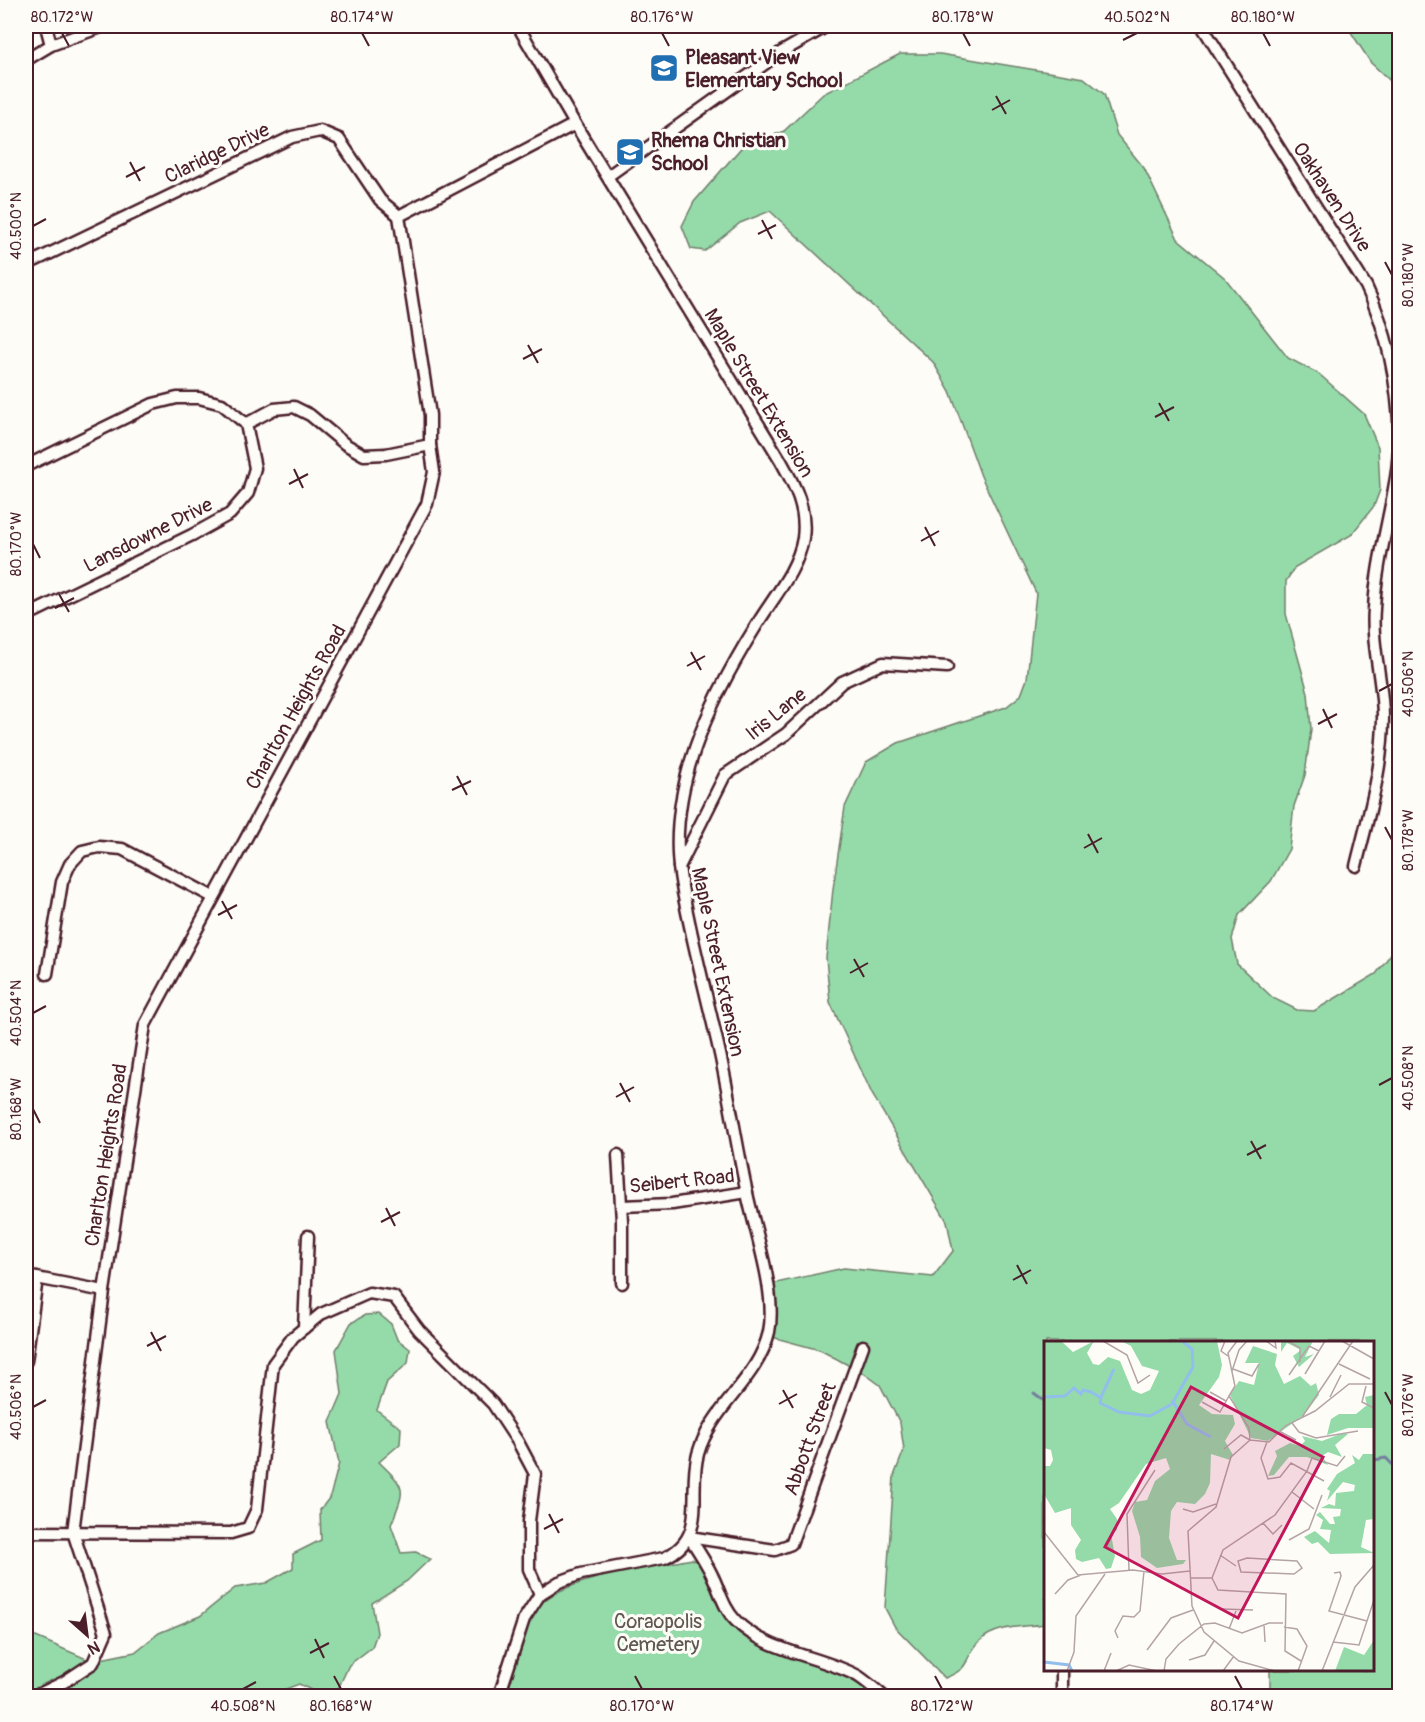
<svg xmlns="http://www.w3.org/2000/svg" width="1425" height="1722" viewBox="0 0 1425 1722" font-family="Pangolin,sans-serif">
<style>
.green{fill:#95dba9;stroke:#707d6a;stroke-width:1.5}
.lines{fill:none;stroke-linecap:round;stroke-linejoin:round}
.stream{stroke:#757e9f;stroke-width:3}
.minor-casing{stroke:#4a1f2b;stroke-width:15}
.minor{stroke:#fdfcf7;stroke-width:10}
.ticks{fill:none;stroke:#4a1f2b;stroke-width:2}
.labels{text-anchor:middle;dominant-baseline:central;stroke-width:6;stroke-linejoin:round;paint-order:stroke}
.poi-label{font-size:20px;font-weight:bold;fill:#4a1f2b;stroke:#fdfcf7;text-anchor:start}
.street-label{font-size:20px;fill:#4a1f2b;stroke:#fdfcf7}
.park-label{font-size:20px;fill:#605751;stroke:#fdfcf7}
.inset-river{fill:none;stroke:#92beec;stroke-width:3}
.inset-road{fill:none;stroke:#b5a4a5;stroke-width:1.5}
.view{fill:#c2185b;fill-opacity:0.15;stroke:#c2185b;stroke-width:3}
.inset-edge{fill:none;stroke:#4a1f2b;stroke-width:3}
.neatline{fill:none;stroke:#4a1f2b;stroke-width:2}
.ticks-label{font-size:15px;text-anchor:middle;fill:#4a1f2b}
</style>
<rect width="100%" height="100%" fill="#fdfcf7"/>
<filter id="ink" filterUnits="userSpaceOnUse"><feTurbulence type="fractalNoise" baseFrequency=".0167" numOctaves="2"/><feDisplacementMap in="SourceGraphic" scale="12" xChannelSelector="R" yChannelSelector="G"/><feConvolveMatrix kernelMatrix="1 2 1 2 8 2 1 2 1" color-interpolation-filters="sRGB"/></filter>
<g filter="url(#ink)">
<g class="green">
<polygon points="1347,26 1399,26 1399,89 1371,63"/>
<path d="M900,54H940L1084,78L1104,94L1117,135L1144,168L1178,239L1225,278L1288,358L1319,374L1364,414L1378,447L1380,490L1374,506L1351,535L1295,567L1286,581V614L1308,693L1311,729L1305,775L1294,806L1289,849L1271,881L1239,915L1232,939L1237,964L1273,998L1297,1010L1314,1011L1376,974L1399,943V1696H1270V1670H1372V1342H1046L1045,1624C1025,1627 994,1625 979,1642C962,1660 973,1667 945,1678L895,1627L885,1608L894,1476L904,1450L900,1423L880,1385L865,1374L820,1350L768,1336L767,1285L844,1268L933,1277L953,1251L947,1221L872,1094L830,1002L826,958L833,889L845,807L866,762L898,743L1006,707L1021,695L1027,679L1036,593L981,476L950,391L933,362L770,211L740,223L705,251L691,249L682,226L694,202L741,148L784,131L823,94Z"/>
<path d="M379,1314L391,1324L397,1339L410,1349L408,1363L387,1382L377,1410L401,1428L400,1444L379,1462C408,1490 405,1488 391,1525L401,1553L416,1552L430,1559L407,1581L372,1603L377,1633L372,1647L349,1665L337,1691L323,1696L299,1684L267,1696H26V1638L36,1637L91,1661L135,1652L159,1633L200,1616L235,1588L266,1583L293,1568V1554L321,1540L320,1510L330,1497L339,1463L330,1422L342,1394L336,1350L351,1323L365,1315Z"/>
<path d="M692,1559C707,1564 715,1601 723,1614C727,1621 733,1627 738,1632C752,1643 768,1648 784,1654C816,1665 849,1675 876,1696H499L500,1693L507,1694C515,1668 522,1626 540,1605C562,1578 657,1566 692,1559Z"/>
</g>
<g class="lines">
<g class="stream">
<polyline points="1034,1393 1046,1402"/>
<polyline points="1372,1457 1374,1460 1386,1458 1400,1472"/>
</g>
<g class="minor-casing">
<g id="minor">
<polyline points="46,26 51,45"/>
<path d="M1202,26L1366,286C1389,334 1398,385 1400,438"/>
<polyline points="26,60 51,45 104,26"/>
<polyline points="608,176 780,53 827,26"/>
<polyline points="26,265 292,137 320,131 339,139 380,200 399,216"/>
<polyline points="246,424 274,409 294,407 310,415 345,444 364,455 386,454 430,445"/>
<polyline points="26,466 153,404 177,398 199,398 222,404 246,424 255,468 248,493 230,514 192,535 26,616"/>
<path d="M1356,866C1368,817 1383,768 1383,718C1383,681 1371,645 1374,609C1376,566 1388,525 1395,483C1398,469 1398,456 1400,442"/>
<polyline points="679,867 725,775 786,734 842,682 883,663 947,667"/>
<polyline points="47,974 62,882 70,864 82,851 99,847 122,849 213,897"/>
<polyline points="618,1155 622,1221 622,1283"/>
<polyline points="622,1206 672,1204 747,1192"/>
<polyline points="26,1276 104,1291"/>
<polyline points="304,1328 308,1236"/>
<polyline points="26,1361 37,1278"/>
<polyline points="26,1532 231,1533 248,1528 257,1509 273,1364 293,1337 321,1314 369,1293 394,1297 419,1330 493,1404 518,1442 535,1474 529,1521 529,1569 540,1594"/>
<polyline points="689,1537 775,1550 791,1544 863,1346"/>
<path d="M689,1537C698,1550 706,1562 713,1577C720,1592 724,1609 736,1621C766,1652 821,1656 858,1676C867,1682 875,1689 883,1696"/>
<polyline points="35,1696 64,1682 93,1663 106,1633 73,1532 104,1291 145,1025 427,504 434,472 430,445 430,415 399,216 575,124"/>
<path d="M499,1696L524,1619L540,1594L559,1582L581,1574L664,1558C710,1537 687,1493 698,1454C711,1407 758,1380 769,1332C777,1293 755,1232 747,1193C737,1147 730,1100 720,1054C707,996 691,939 681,881C665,791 710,700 756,626C772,599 798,570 803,538C807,508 795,486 781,461L575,124L518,26"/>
<polyline points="1062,1696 1062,1670"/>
</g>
</g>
<use href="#minor" class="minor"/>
</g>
</g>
<path class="ticks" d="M62,33L69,46M362,33L369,46M662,33L669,46M963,33L970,46M1263,33L1270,46M1123,40L1137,33M996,96L1006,114M992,110L1010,100M130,162L140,181M126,177L145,167M762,220L772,239M33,226L46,219M758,234L776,225M1385,262L1392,275M528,345L538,363M523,359L542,349M1159,403L1169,421M1155,417L1174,407M294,469L303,488M289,484L308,474M925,527L935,546M921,541L939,531M33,544L40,558M59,594L69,612M55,608L74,598M691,652L701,670M687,666L705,656M1379,691L1392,684M1323,709L1332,728M1318,724L1337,714M457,776L467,795M452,790L471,781M1385,827L1392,840M1088,834L1098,853M1084,848L1102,838M222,901L232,919M218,915L237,905M854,959L864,977M850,973L868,963M33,1013L46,1006M620,1083L630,1102M1379,1085L1392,1078M616,1097L634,1087M33,1109L40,1123M1251,1141L1261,1159M1247,1155L1266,1145M386,1208L395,1226M381,1222L400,1212M1017,1265L1027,1284M1013,1280L1031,1270M151,1332L161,1351M147,1346L166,1336M783,1390L793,1408M1385,1392L1392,1405M779,1404L797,1394M33,1407L46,1400M549,1514L559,1533M544,1529L563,1519M315,1639L324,1658M310,1653L329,1643M334,1676L341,1689M635,1676L642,1689M935,1676L942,1689M1235,1676L1242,1689M243,1689L256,1682"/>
<defs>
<g id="school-square" transform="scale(1.5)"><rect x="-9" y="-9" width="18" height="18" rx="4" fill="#1f6fb2" stroke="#fdfcf7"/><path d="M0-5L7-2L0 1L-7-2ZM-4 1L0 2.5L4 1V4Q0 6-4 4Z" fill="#fff"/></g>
</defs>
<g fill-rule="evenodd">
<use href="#school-square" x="664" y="68"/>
<use href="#school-square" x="630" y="152"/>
</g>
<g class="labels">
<g class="poi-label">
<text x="685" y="57">Pleasant View<tspan x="685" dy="23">Elementary School</tspan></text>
<text x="651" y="140">Rhema Christian<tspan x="651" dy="23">School</tspan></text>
</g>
<g class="street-label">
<text transform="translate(217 153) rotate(-26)">Claridge Drive</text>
<text transform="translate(1332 197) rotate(57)">Oakhaven Drive</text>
<text transform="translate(759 393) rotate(59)">Maple Street Extension</text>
<text transform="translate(148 535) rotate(-27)">Lansdowne Drive</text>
<text transform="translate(296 707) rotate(-61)">Charlton Heights Road</text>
<text transform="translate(776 714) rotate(-39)">Iris Lane</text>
<text transform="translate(718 962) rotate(78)">Maple Street Extension</text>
<text transform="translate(106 1155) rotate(-81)">Charlton Heights Road</text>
<text transform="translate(682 1181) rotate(-6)">Seibert Road</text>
<text transform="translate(810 1439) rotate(-70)">Abbott Street</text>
</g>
<g class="park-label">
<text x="658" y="1621">Coraopolis<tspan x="658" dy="23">Cemetery</tspan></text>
</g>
</g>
<g transform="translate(1044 1341)">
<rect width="330" height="330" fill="#fdfcf7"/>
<path d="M0,0H17L29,11L50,0L43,12L49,23L55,24L64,16L76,20L88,49L97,53L106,49L115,30L98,25L87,5L77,0H173L178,24L175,36L155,64L168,73L189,74L191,83L181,100L189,114L186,119L167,113L166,142L161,153L151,163L133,161L127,170L125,197L133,219H142L139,223L113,227L97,216L96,196L88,170L91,161L103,159L111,140L126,128L122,117L102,123L75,162L66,168L73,178V189L67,193L71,215L67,227L62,228L55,217L38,221L32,218L31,209L37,199L27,184V167L11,172L0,153V125H6L9,119L7,109L0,107ZM237,0H269L261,16L270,13L255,26L249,15L257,9L243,2L237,11ZM209,5L233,13L231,24L240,43L256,35L267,45L272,42L275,54L260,74L224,100L207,97L186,54L195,40L210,44L215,22H201ZM330,54V87H304L283,94L287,78L295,73H312L323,64L321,56ZM299,92L304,93L291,104L298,116L284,111L278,115L284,124L263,116H245L230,134L224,135L233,115L231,110L246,102L256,105L261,100L258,95L278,100ZM319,113H330V178L322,179L317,206L330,212L286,213L274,201L268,203L260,196L271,190L285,202L287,189L276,188L279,179L272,174L276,171L286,183H291L289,176L296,175L297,168L277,167L285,163L291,165L292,152L310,150L311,144L299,141L283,160L286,150L283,148L293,133L311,122L308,114L315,119ZM330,299V330H291L300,306L320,314Z" fill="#95dba9"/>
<path class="inset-river" d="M0,56L21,55L30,47L37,53L39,49L47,51L57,57L56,62L75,71L106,75L128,63L149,26L148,8L138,0M57,56L70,28M128,59L143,83L167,96M0,321L25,324L28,330"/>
<path class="inset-road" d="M59,0L83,14L94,42L106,34M181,0L177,10L184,15M193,0L184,12L191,45L185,55L205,87L206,99M222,0L232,7L231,0M244,0L256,7V21M298,0L330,18M295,23L326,38M189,28L208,35L215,23M188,30L195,9L203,0M261,33L281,0M245,34L265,5L275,10M322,45L318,61L330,67M166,51L182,60M286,56L297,34M158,61L176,71L185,55M258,76L309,0M248,82L255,91L272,97L314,90M235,90L252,99M206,99L187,116L172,166L144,190L148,265L160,291L195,320L231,330M206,99L225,101L241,85L271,70L305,43H330M223,101L217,117L224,138L236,136L247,122L280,140M180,108L197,94L206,99M248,151L270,168M139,168L149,171L172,163M219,182L229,193L238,184M0,191L34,234L89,229L118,233L146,230M245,199L265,188L278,154M176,214L192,225M203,217L253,220L258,227L250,233L197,231L194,220ZM85,229L83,173L111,129M290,232L296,231L297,235L285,270L323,280M147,237H168L179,209L231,174L263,130L268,117L293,125L301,115M168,237L174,249L242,253L241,310L257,320M11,253L24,239L37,234M178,268L209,269M220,283L221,301M240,286L253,288L263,305L254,330M185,288L192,270M74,297L71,290L79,275L90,276L96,270L100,230M289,301L315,304L330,259M103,309L127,277L149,269M145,319L161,314L170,300M23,330L30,311L32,275L61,233M60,330L67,312M72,330L85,324L113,330M120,330L122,318L135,303L160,283L171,282L198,292L225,282H239M179,330L190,315M278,330L311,246L330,224"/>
<path class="view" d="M147,46L279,116L194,277L61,206Z"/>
<rect width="330" height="330" class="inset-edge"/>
</g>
<rect width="1425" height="1722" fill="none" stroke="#fdfcf7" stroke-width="66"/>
<g transform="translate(87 1635) rotate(152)" stroke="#fdfcf7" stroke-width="4.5" paint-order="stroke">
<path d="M0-4.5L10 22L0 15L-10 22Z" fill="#4a1f2b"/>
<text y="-9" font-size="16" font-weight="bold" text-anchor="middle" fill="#4a1f2b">N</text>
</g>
<rect x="33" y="33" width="1359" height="1656" class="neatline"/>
<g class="ticks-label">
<text x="62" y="22">80.172°W</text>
<text x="362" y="22">80.174°W</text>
<text x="662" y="22">80.176°W</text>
<text x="963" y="22">80.178°W</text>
<text x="1137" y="22">40.502°N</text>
<text x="1263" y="22">80.180°W</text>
<text transform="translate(16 226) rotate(-90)" y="5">40.500°N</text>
<text transform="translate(1408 275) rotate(-90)" y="5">80.180°W</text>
<text transform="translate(16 544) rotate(-90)" y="5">80.170°W</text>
<text transform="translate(1408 684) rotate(-90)" y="5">40.506°N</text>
<text transform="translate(1408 840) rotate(-90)" y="5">80.178°W</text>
<text transform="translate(16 1013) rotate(-90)" y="5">40.504°N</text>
<text transform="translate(1408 1078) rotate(-90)" y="5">40.508°N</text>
<text transform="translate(16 1109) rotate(-90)" y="5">80.168°W</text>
<text transform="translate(1408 1405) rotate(-90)" y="5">80.176°W</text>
<text transform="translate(16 1407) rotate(-90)" y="5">40.506°N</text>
<text x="243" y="1711">40.508°N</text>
<text x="341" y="1711">80.168°W</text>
<text x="642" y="1711">80.170°W</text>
<text x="942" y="1711">80.172°W</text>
<text x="1242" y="1711">80.174°W</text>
</g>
</svg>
